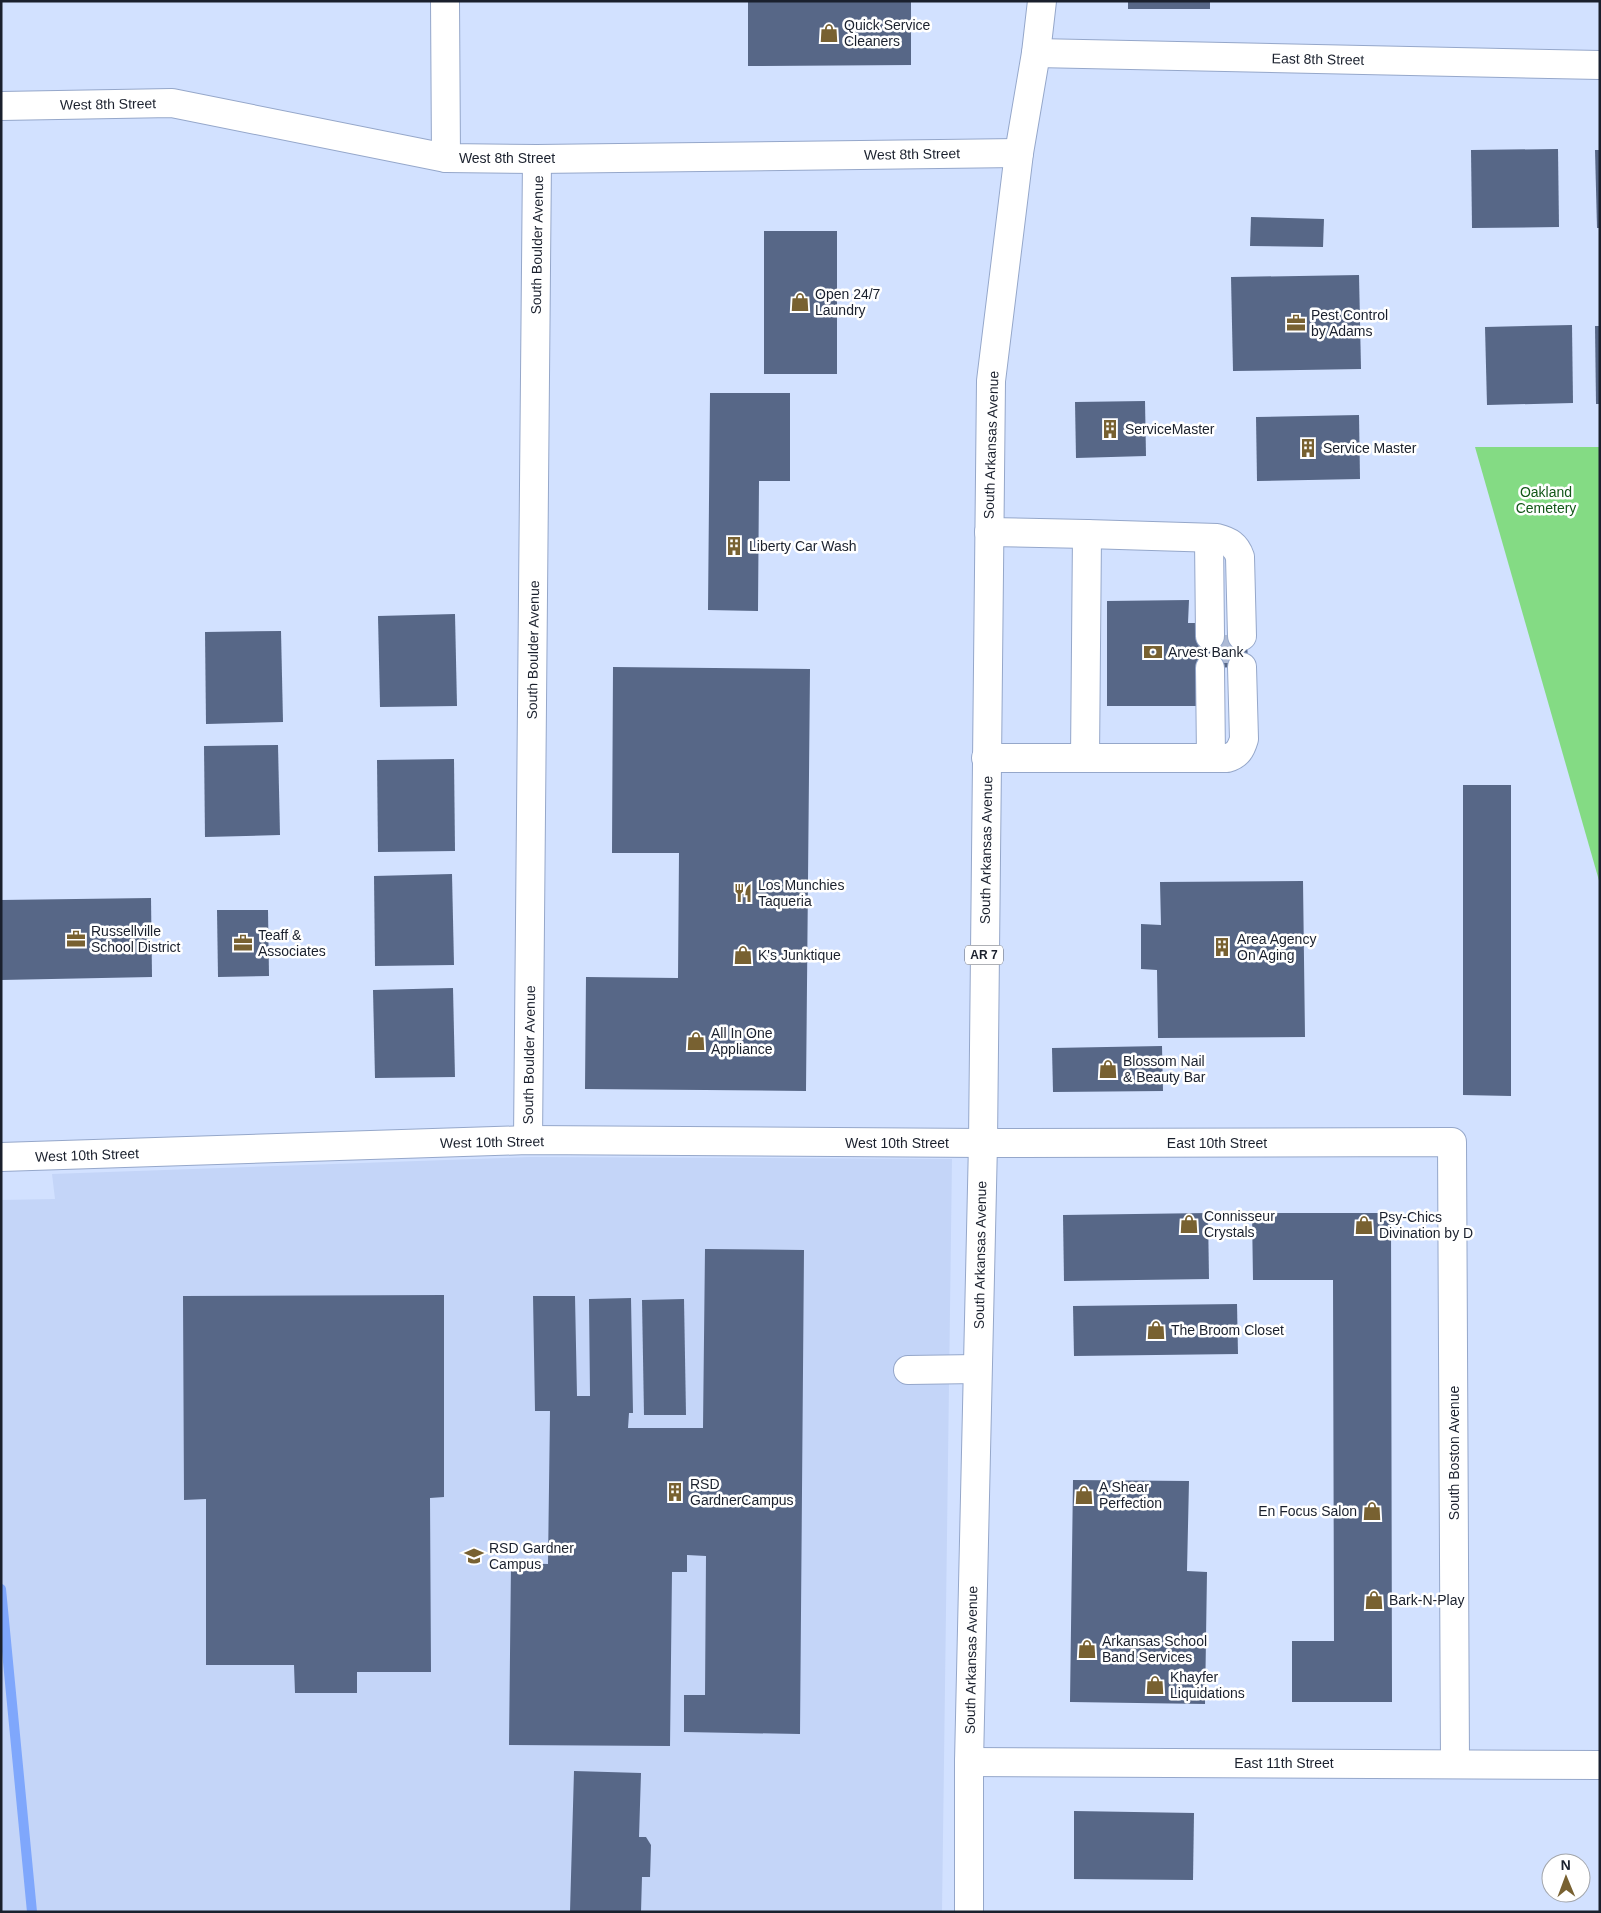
<svg xmlns="http://www.w3.org/2000/svg" width="1601" height="1913" viewBox="0 0 1601 1913" font-family="Helvetica,sans-serif">
<style>
.built{fill:#c4d5f8}
.green{fill:#84db84}
.lines{fill:none;stroke-linecap:round;stroke-linejoin:round}
.stream{stroke:#7fa7fc;stroke-width:10}
.building{fill:#576787}
.minor-tunnel{stroke:#adbad5;stroke-width:28;stroke-dasharray:28 14;stroke-linecap:butt}
.minor-casing{stroke:#95a7ca;stroke-width:30}
.highway-casing{stroke:#95a7ca;stroke-width:30}
.minor{stroke:#fff;stroke-width:28}
.highway{stroke:#fff;stroke-width:28}
.labels{text-anchor:middle;dominant-baseline:central;stroke-width:5;stroke-linejoin:round;paint-order:stroke}
.shield{fill:#fff;stroke:#5f636c;stroke-width:1}
.shield-label{font-size:12px;font-weight:bold;fill:#1a202d}
.poi-label{font-size:14px;fill:#1a202d;stroke:#fff;text-anchor:start}
.street-label{font-size:14px;fill:#1a202d;stroke:#fff}
.park-label{font-size:14px;fill:#125718;stroke:#fff}
</style>
<rect width="100%" height="100%" fill="#d2e1ff"/>
<polygon class="built" points="530,1157 952,1159 942,1912 1,1912 1,1200 55,1199 52,1174"/>
<polygon class="green" points="1475,447 1600,447 1600,884"/>
<g class="lines">
<polyline class="stream" points="1,1589 32,1912"/>
</g>
<g class="building">
<polygon points="748,1 911,1 911,65 748,66"/>
<rect x="1128" y="1" width="82" height="8"/>
<polygon points="1558,149 1559,227 1472,228 1471,150"/>
<polygon points="1595,150 1600,150 1600,228 1597,228"/>
<polygon points="1251,217 1324,219 1323,247 1250,246"/>
<rect x="764" y="231" width="73" height="143"/>
<polygon points="1359,275 1361,369 1233,371 1231,277"/>
<polygon points="1572,325 1573,403 1487,405 1485,327"/>
<polygon points="1595,326 1600,326 1600,404 1596,404"/>
<polygon points="710,393 790,393 790,481 759,481 758,611 708,610"/>
<polygon points="1145,401 1146,456 1076,458 1075,402"/>
<polygon points="1359,415 1360,479 1257,481 1256,417"/>
<polygon points="1189,600 1188,623 1199,623 1199,636 1247,635 1248,667 1199,668 1199,706 1107,706 1107,601"/>
<polygon points="455,614 457,706 380,707 378,616"/>
<polygon points="281,631 283,722 206,724 205,632"/>
<polygon points="613,667 810,669 806,1091 585,1089 586,977 678,978 679,853 612,853"/>
<polygon points="278,745 280,835 205,837 204,746"/>
<polygon points="454,759 455,851 378,852 377,760"/>
<polygon points="1463,785 1511,785 1511,1096 1463,1095"/>
<polygon points="452,874 454,965 375,966 374,876"/>
<polygon points="1303,881 1305,1037 1158,1038 1157,970 1141,969 1141,924 1161,925 1160,882"/>
<polygon points="151,898 152,977 1,980 1,900"/>
<polygon points="217,910 268,910 269,976 218,977"/>
<polygon points="453,988 455,1077 375,1078 373,990"/>
<polygon points="1162,1046 1163,1091 1053,1092 1052,1048"/>
<polygon points="1208,1213 1209,1279 1064,1281 1063,1215"/>
<polygon points="1252,1213 1391,1213 1392,1702 1292,1702 1292,1641 1334,1641 1333,1280 1253,1280"/>
<polygon points="705,1249 804,1250 800,1734 684,1732 684,1695 705,1695 706,1556 687,1555 687,1572 672,1572 670,1746 509,1745 511,1563 548,1564 550,1411 535,1411 533,1296 575,1296 577,1396 590,1396 589,1299 631,1298 633,1413 629,1413 628,1428 703,1428"/>
<polygon points="444,1295 444,1497 430,1498 431,1672 357,1672 357,1693 295,1693 294,1665 206,1665 206,1499 184,1500 183,1296"/>
<polygon points="684,1299 686,1415 644,1415 642,1300"/>
<polygon points="1237,1304 1238,1354 1074,1356 1073,1306"/>
<polygon points="1073,1480 1189,1481 1187,1571 1207,1572 1205,1704 1070,1702"/>
<polygon points="574,1771 641,1773 639,1837 646,1837 651,1845 650,1877 642,1877 641,1912 570,1912"/>
<polygon points="1074,1811 1194,1813 1193,1880 1074,1879"/>
</g>
<g class="lines">
<polyline class="minor-tunnel" points="1226,635 1226,667"/>
<g class="minor-casing">
<g id="minor">
<polyline points="445,1 446,158"/>
<polyline points="1036,53 1600,65"/>
<polyline points="1,106 172,103 446,158 537,159 1019,153"/>
<path d="M1087,534L1217,538C1229,541 1236,545 1240,557L1242,636"/>
<polyline points="1209,538 1210,636"/>
<polyline points="1210,668 1211,758"/>
<polyline points="986,758 1085,758 1087,534 989,532"/>
<path d="M1085,758H1227C1238,755 1241,749 1244,739L1242,667"/>
<polyline points="528,1140 537,159"/>
<polyline points="1,1157 528,1140 983,1143 1452,1142 1455,1764"/>
<polyline points="908,1370 977,1369"/>
<polyline points="969,1762 1600,1765"/>
</g>
</g>
<g class="highway-casing">
<polyline id="highway" points="969,1912 969,1762 983,1143 991,381 1019,153 1036,53 1042,1"/>
</g>
<use href="#minor" class="minor"/>
<use href="#highway" class="highway"/>
</g>
<defs>
<g id="shop-bare" transform="scale(1.5)"><path d="M-5-2.5h2.3a2.7 3.5 0 0 1 5.4 0H5L5.5 6h-11ZM-1.5-2.5h3a1.5 2.3 0 0 0-3 0Z" fill="#786131" stroke="#fff" stroke-width="2.5" paint-order="stroke"/></g>
<g id="office-bare" transform="scale(1.5)"><path d="M-6-3h4V-5.5h4V-3h4V5H-6ZM-1-4.5V-3h2v-1.5ZM-6 0V1H6V0Z" fill="#786131" stroke="#fff" stroke-width="2.5" paint-order="stroke"/></g>
<g id="building-bare" transform="scale(1.5)"><path d="M-4-6H4V6H1V3H-1V6H-4ZM-2.5-4.3h1.7v1.8h-1.7ZM.8-4.3h1.7v1.8H.8ZM-2.5-1h1.7V.8h-1.7ZM.8-1h1.7V.8H.8Z" fill="#786131" stroke="#fff" stroke-width="2.5" paint-order="stroke"/></g>
<g id="bank-bare" transform="scale(1.5)"><path d="M-6-4H6V4H-6ZM0-2.3a2.3 2.3 0 1 0 0 4.6a2.3 2.3 0 1 0 0-4.6Z" fill="#786131" stroke="#fff" stroke-width="2.5" paint-order="stroke"/></g>
<g id="restaurant-bare" transform="scale(1.5)"><path d="M-5-6h1v4h1v-4h1v4h1v-4h1v5L-1.5 .5V6h-2V.5L-5-1ZM5-6V6H3V1.5H1.5Q1.5-4 5-6Z" fill="#786131" stroke="#fff" stroke-width="2.5" paint-order="stroke"/></g>
<g id="school-bare" transform="scale(1.5)"><path d="M0-5L7-2L0 1L-7-2ZM-4 1L0 2.5L4 1V4Q0 6-4 4Z" fill="#786131" stroke="#fff" stroke-width="2.5" paint-order="stroke"/></g>
</defs>
<g fill-rule="evenodd">
<use href="#shop-bare" x="829" y="33"/>
<use href="#shop-bare" x="800" y="302"/>
<use href="#office-bare" x="1296" y="323"/>
<use href="#building-bare" x="1110" y="429"/>
<use href="#building-bare" x="1308" y="448"/>
<use href="#building-bare" x="734" y="546"/>
<use href="#bank-bare" x="1153" y="652"/>
<use href="#restaurant-bare" x="743" y="893"/>
<use href="#office-bare" x="76" y="939"/>
<use href="#office-bare" x="243" y="943"/>
<use href="#building-bare" x="1222" y="947"/>
<use href="#shop-bare" x="743" y="955"/>
<use href="#shop-bare" x="696" y="1041"/>
<use href="#shop-bare" x="1108" y="1069"/>
<use href="#shop-bare" x="1189" y="1224"/>
<use href="#shop-bare" x="1364" y="1225"/>
<use href="#shop-bare" x="1156" y="1330"/>
<use href="#building-bare" x="675" y="1492"/>
<use href="#shop-bare" x="1084" y="1495"/>
<use href="#shop-bare" x="1372" y="1511"/>
<use href="#school-bare" x="474" y="1556"/>
<use href="#shop-bare" x="1374" y="1600"/>
<use href="#shop-bare" x="1087" y="1649"/>
<use href="#shop-bare" x="1155" y="1685"/>
</g>
<g class="labels">
<rect class="shield" x="965" y="945.5" width="38" height="19" rx="4"/>
<g class="shield-label">
<text x="984" y="955">AR 7</text>
</g>
<g class="poi-label">
<text x="844" y="25">Quick Service<tspan x="844" dy="16">Cleaners</tspan></text>
<text x="815" y="294">Open 24/7<tspan x="815" dy="16">Laundry</tspan></text>
<text x="1311" y="315">Pest Control<tspan x="1311" dy="16">by Adams</tspan></text>
<text x="1125" y="429">ServiceMaster</text>
<text x="1323" y="448">Service Master</text>
<text x="749" y="546">Liberty Car Wash</text>
<text x="1168" y="652">Arvest Bank</text>
<text x="758" y="885">Los Munchies<tspan x="758" dy="16">Taqueria</tspan></text>
<text x="91" y="931">Russellville<tspan x="91" dy="16">School District</tspan></text>
<text x="258" y="935">Teaff &amp;<tspan x="258" dy="16">Associates</tspan></text>
<text x="1237" y="939">Area Agency<tspan x="1237" dy="16">On Aging</tspan></text>
<text x="758" y="955">K's Junktique</text>
<text x="711" y="1033">All In One<tspan x="711" dy="16">Appliance</tspan></text>
<text x="1123" y="1061">Blossom Nail<tspan x="1123" dy="16">&amp; Beauty Bar</tspan></text>
<text x="1204" y="1216">Connisseur<tspan x="1204" dy="16">Crystals</tspan></text>
<text x="1379" y="1217">Psy-Chics<tspan x="1379" dy="16">Divination by D</tspan></text>
<text x="1171" y="1330">The Broom Closet</text>
<text x="690" y="1484">RSD<tspan x="690" dy="16">GardnerCampus</tspan></text>
<text x="1099" y="1487">A Shear<tspan x="1099" dy="16">Perfection</tspan></text>
<text x="1357" y="1511" text-anchor="end">En Focus Salon</text>
<text x="489" y="1548">RSD Gardner<tspan x="489" dy="16">Campus</tspan></text>
<text x="1389" y="1600">Bark-N-Play</text>
<text x="1102" y="1641">Arkansas School<tspan x="1102" dy="16">Band Services</tspan></text>
<text x="1170" y="1677">Khayfer<tspan x="1170" dy="16">Liquidations</tspan></text>
</g>
<g class="street-label">
<text transform="translate(1318 59) rotate(1)">East 8th Street</text>
<text transform="translate(108 104) rotate(-1)">West 8th Street</text>
<text transform="translate(912 154) rotate(-1)">West 8th Street</text>
<text x="507" y="158">West 8th Street</text>
<text transform="translate(537 245) rotate(-89)">South Boulder Avenue</text>
<text transform="translate(991 445) rotate(-88)">South Arkansas Avenue</text>
<text transform="translate(533 650) rotate(-89)">South Boulder Avenue</text>
<text transform="translate(986 850) rotate(-89)">South Arkansas Avenue</text>
<text transform="translate(529 1055) rotate(-89)">South Boulder Avenue</text>
<text transform="translate(492 1142) rotate(-1)">West 10th Street</text>
<text x="897" y="1143">West 10th Street</text>
<text x="1217" y="1143">East 10th Street</text>
<text transform="translate(87 1155) rotate(-2)">West 10th Street</text>
<text transform="translate(980 1255) rotate(-89)">South Arkansas Avenue</text>
<text transform="translate(1454 1453) rotate(-90)">South Boston Avenue</text>
<text transform="translate(971 1660) rotate(-89)">South Arkansas Avenue</text>
<text x="1284" y="1763">East 11th Street</text>
</g>
<g class="park-label">
<text x="1546" y="492">Oakland<tspan x="1546" dy="16">Cemetery</tspan></text>
</g>
</g>
<rect width="1601" height="1913" fill="none" stroke="#1a202d" stroke-width="5"/>
<g transform="translate(1566 1878) rotate(359)"><circle r="24" fill="#ffffff" stroke="#a3a6ab"/>
<path d="M0-4L9 19L0 12L-9 19Z" fill="#786131"/>
<text y="-8" font-size="14" font-weight="bold" text-anchor="middle" fill="#1a202d">N</text>
</g>
</svg>
